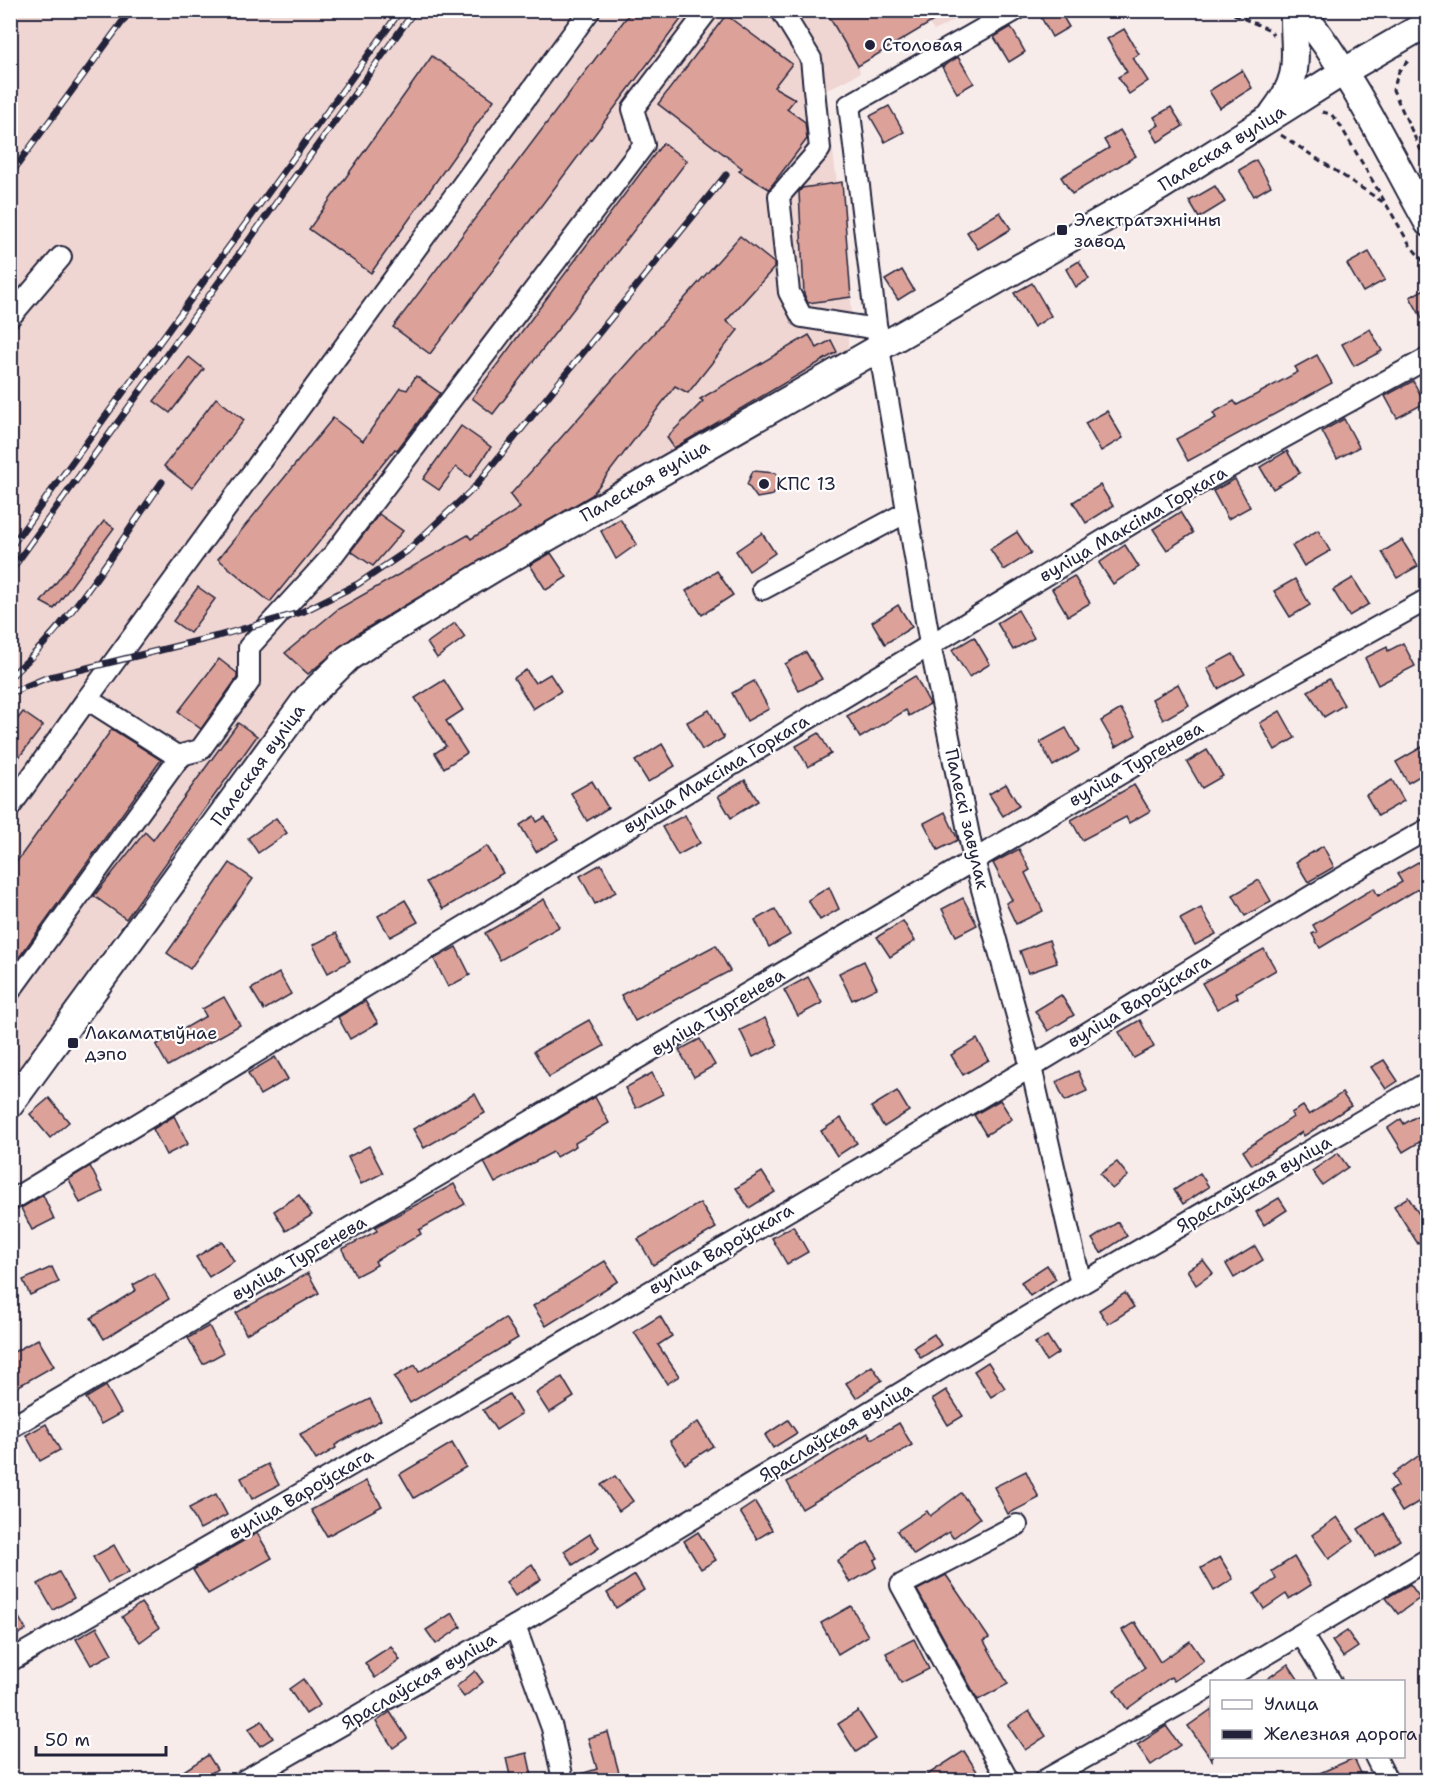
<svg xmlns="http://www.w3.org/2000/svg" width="1438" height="1791" viewBox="0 0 1438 1791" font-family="'Shantell Sans',sans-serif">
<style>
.built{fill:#f0d6d3}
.building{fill:#dca29a;stroke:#22223b;stroke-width:1.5}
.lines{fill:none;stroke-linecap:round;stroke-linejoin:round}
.minor-casing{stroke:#22223b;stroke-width:24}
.major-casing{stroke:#22223b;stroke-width:30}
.path{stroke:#22223b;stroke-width:3;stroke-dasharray:6 4.5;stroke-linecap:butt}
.minor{stroke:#fff;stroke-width:20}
.major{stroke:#fff;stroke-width:26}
.rail-casing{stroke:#22223b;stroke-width:7}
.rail{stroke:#fff;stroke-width:4.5;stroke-dasharray:14;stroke-linecap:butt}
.poi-dot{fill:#22223b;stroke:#fff;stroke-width:2}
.labels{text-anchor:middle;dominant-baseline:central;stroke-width:4.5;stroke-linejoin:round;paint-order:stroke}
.poi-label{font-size:18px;fill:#22223b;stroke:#fff;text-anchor:start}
.street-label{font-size:18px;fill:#22223b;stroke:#fff}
</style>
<rect width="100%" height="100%" fill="#f8eceb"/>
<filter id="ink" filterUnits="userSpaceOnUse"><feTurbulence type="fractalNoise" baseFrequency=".0167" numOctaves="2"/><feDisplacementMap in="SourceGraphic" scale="12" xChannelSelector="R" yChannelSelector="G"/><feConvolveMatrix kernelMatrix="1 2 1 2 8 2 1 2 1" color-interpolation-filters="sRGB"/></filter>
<g filter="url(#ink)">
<polygon class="built" points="11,11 971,11 934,31 929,24 859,66 860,73 825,91 837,182 842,182 852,316 848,331 848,348 353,638 308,674 171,855 11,1080"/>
<g class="building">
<polygon points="632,10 688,10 430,354 393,327"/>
<polygon points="825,10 930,10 935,20 858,66"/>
<polygon points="1037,10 1059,10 1069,27 1052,37"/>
<polygon points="726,15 792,64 774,87 795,99 787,109 805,122 807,139 769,189 739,171 742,168 658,104"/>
<polygon points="1011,27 1025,52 1009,62 994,37"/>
<polygon points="1124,29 1139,54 1133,58 1148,81 1129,94 1118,77 1127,72 1107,39"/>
<polygon points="432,56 494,100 371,273 309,229"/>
<polygon points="958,57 974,83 957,93 942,67"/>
<polygon points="1242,70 1252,88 1220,108 1209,91"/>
<polygon points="889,106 904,132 885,142 870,116"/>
<polygon points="1171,107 1183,126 1158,142 1151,130 1159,125 1154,117"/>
<polygon points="1120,130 1136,156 1072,194 1061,177 1109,148 1104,140"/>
<polygon points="663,143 687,161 493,414 472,398"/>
<polygon points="1256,160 1271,186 1254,196 1239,170"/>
<polygon points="842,182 851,297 808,303 804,294 799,192 802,188"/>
<polygon points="1215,186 1225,202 1199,218 1189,201"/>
<polygon points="1000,212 1011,229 978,249 967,232"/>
<polygon points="740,236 774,263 774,268 726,321 738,330 688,393 675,386 592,495 358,633 308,674 285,653 338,609 468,535 471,539 520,508 510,495"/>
<polygon points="1369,252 1385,280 1363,292 1347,264"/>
<polygon points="1079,261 1089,279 1076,287 1066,269"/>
<polygon points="902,270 914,290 898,300 885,280"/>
<polygon points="1032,283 1051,316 1034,327 1014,293"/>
<polygon points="1428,287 1428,329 1410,297"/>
<polygon points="1370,329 1382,351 1354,366 1342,344"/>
<polygon points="809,335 817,348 831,340 837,352 674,448 667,437 703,401 700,399"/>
<polygon points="1317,355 1332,383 1188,461 1176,439 1216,418 1213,413 1234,401 1237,405 1298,372 1295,367"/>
<polygon points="189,357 204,369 170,413 154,401"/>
<polygon points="416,376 440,393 397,450 395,449 270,602 218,559 333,418 363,441 400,388 407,390"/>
<polygon points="1413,381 1425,403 1397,418 1385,396"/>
<polygon points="216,398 244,420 192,488 164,466"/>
<polygon points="1107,411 1123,438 1101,451 1085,423"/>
<polygon points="1344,419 1359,447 1337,459 1322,431"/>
<polygon points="461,426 491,447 470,477 456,467 439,490 423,479"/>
<polygon points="1287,451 1300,473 1273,489 1260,467"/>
<polygon points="753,471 776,473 780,484 773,495 757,498 747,484"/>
<polygon points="1235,479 1250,507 1228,519 1213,491"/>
<polygon points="1100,485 1113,506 1086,523 1073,502"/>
<polygon points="1180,512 1193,533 1167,550 1153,529"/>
<polygon points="379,514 403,531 373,566 351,551"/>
<polygon points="620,519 637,544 616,559 601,531"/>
<polygon points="104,521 114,528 54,609 41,602"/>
<polygon points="1318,530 1330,551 1304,566 1292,546"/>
<polygon points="1017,532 1031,553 1004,570 990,549"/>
<polygon points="762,533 775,553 749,571 736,551"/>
<polygon points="1402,540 1418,566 1397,578 1382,552"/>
<polygon points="1125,545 1139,567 1113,584 1099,563"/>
<polygon points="551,553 567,577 546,590 530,565"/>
<polygon points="717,571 733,595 702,615 686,591"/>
<polygon points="1074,576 1090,603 1068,616 1052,589"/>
<polygon points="1353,578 1369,604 1349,616 1333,590"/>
<polygon points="1295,579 1310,605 1290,617 1274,591"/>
<polygon points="198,587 215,599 190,633 173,621"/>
<polygon points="898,605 912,627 885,644 872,622"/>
<polygon points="1018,610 1034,638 1013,650 997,623"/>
<polygon points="455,623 465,637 437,658 427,643"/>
<polygon points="974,637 990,664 969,677 952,650"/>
<polygon points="1403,643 1415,666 1378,685 1365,658 1387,647 1388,651"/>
<polygon points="806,652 822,679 799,691 785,664"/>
<polygon points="1233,654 1245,674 1218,689 1207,668"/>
<polygon points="219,659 237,673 237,678 201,729 178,712"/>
<polygon points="526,670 535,683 550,674 561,691 533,709 514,678"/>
<polygon points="915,676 930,704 909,716 906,710 860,738 847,716"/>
<polygon points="1329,679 1344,705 1324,717 1308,691"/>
<polygon points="444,680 463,710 446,721 467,753 444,768 435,753 446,746 415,698"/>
<polygon points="754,681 769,709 747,721 732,693"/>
<polygon points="1178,684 1189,705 1163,720 1152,699"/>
<polygon points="1121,709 1136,735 1116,747 1101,721"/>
<polygon points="709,710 724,738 702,750 687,722"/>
<polygon points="1280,711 1295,738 1275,750 1260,723"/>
<polygon points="23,712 43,726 10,769 10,729"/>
<polygon points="238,723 257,736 126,919 94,896 145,832 153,840"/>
<polygon points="1066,728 1079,751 1053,766 1040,742"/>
<polygon points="112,729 161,760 10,970 10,871"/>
<polygon points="819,733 831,754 808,767 796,746"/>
<polygon points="662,744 675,766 648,782 635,761"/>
<polygon points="1422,747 1428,756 1428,771 1408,783 1396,762"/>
<polygon points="1207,750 1223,776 1202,788 1187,762"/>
<polygon points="745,780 758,801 731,818 718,796"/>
<polygon points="1392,780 1404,801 1378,816 1366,795"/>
<polygon points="592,781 608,808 587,821 571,793"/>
<polygon points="1006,784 1019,806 1003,816 989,794"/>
<polygon points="1134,785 1150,811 1129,823 1126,817 1082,840 1071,820"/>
<polygon points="945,812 958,840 938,850 924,823"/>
<polygon points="685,815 700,843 678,855 662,827"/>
<polygon points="534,816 537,822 545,817 558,839 536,852 520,825"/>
<polygon points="276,818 287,833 258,853 248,838"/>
<polygon points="487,846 503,873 443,909 426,882"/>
<polygon points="1323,846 1334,867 1308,882 1296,862"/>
<polygon points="1019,849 1030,870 1025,873 1043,911 1016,924 1006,903 1012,900 993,863"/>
<polygon points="1418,862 1428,878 1428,883 1320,948 1312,934 1317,932 1313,925 1374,888 1378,896 1402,882 1397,874"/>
<polygon points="230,863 253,879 190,969 167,953"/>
<polygon points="601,864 616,892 595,904 580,876"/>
<polygon points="1259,880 1271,901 1245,916 1233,895"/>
<polygon points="829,887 839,909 820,920 808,900"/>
<polygon points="963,898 977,925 956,936 942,909"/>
<polygon points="544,899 559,927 500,960 485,933"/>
<polygon points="405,900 418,922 390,937 378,916"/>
<polygon points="1201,908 1216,934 1195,945 1180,919"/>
<polygon points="775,909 790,935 769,947 755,920"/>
<polygon points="903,921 915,941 890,957 877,937"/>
<polygon points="336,933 350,961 328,973 313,945"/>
<polygon points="1049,940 1057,963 1028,973 1020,951"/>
<polygon points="716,945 730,971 635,1021 621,995"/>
<polygon points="456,947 470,975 448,987 434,959"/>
<polygon points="1264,949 1276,970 1236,993 1238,998 1217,1009 1202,983"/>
<polygon points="864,961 877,988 852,1000 839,973"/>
<polygon points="279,973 291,994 264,1010 251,989"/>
<polygon points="808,977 822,1003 798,1016 784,990"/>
<polygon points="1061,995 1074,1015 1048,1031 1035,1011"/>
<polygon points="224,997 240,1025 168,1066 156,1045 206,1016 202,1009"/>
<polygon points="365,1001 378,1023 350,1039 338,1017"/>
<polygon points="765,1018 778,1045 753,1057 740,1030"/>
<polygon points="589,1020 604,1046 549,1077 534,1051"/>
<polygon points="1140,1020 1154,1047 1134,1058 1119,1032"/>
<polygon points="700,1039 715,1065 694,1077 679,1050"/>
<polygon points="977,1039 989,1060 963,1075 951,1055"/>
<polygon points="275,1057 288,1079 260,1095 248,1073"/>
<polygon points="1384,1060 1398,1081 1386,1089 1371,1067"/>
<polygon points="1078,1071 1087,1091 1065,1101 1056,1082"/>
<polygon points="652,1073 663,1094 636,1108 625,1088"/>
<polygon points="897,1091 909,1111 884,1127 871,1107"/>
<polygon points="1342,1093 1351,1106 1304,1136 1302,1132 1252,1165 1243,1151 1293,1117 1291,1113 1303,1106 1309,1115"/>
<polygon points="475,1094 485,1113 424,1148 413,1129"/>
<polygon points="595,1097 609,1123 575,1143 576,1146 556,1157 553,1152 495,1183 484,1162"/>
<polygon points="49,1098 69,1122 50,1138 30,1114"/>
<polygon points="1000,1100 1012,1119 986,1135 974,1115"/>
<polygon points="1428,1109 1428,1137 1403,1152 1388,1128 1401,1119 1404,1124"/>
<polygon points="174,1116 188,1144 166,1155 153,1129"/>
<polygon points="841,1118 857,1143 837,1156 821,1131"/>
<polygon points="369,1146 383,1173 361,1184 348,1157"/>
<polygon points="1338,1153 1348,1167 1322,1185 1312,1171"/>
<polygon points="1117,1162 1128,1176 1112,1189 1100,1174"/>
<polygon points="90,1166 103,1192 80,1203 69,1179"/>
<polygon points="762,1172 775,1192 749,1208 736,1188"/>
<polygon points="1200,1173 1209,1187 1183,1204 1174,1190"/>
<polygon points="454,1184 465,1204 419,1230 421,1234 375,1261 377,1265 356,1276 342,1249 377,1231 375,1227"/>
<polygon points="43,1195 54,1219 32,1230 21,1208"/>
<polygon points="299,1195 312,1215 286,1231 274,1211"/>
<polygon points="1408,1197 1428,1228 1428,1237 1418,1244 1394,1206"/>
<polygon points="1279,1198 1287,1210 1264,1225 1256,1212"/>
<polygon points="700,1203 716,1228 653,1265 638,1239"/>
<polygon points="1118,1222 1127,1236 1101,1253 1092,1239"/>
<polygon points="793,1226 808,1252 787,1264 772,1238"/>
<polygon points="222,1241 234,1261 209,1277 196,1257"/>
<polygon points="1255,1246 1263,1260 1234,1278 1226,1264"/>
<polygon points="1203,1260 1213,1273 1196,1285 1187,1270"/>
<polygon points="605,1261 618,1281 546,1326 533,1306"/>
<polygon points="1047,1265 1056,1279 1030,1296 1021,1282"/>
<polygon points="52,1267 59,1282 30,1295 23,1280"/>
<polygon points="154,1273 169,1299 104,1339 91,1318 136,1290 133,1285"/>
<polygon points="308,1273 319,1293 246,1334 236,1313"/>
<polygon points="1125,1293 1134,1307 1108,1324 1099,1310"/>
<polygon points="660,1316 672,1336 658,1345 679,1376 667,1384 634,1332"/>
<polygon points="505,1318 518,1338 410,1403 394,1377 415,1365 419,1372"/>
<polygon points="209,1326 223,1353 203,1364 188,1338"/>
<polygon points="934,1334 941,1345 921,1358 914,1347"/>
<polygon points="1047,1336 1058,1353 1046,1361 1035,1343"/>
<polygon points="38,1339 54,1366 10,1391 10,1354"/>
<polygon points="988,1362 1005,1388 991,1397 974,1371"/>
<polygon points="872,1366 882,1380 856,1398 846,1383"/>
<polygon points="562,1377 574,1397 549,1413 536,1393"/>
<polygon points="106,1386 121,1413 101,1424 86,1398"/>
<polygon points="946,1390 963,1416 948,1425 932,1399"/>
<polygon points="509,1394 521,1414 496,1430 483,1410"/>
<polygon points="370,1399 381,1420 335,1445 336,1448 316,1460 300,1434"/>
<polygon points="788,1420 797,1433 773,1448 765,1435"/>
<polygon points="698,1422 713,1446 685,1464 670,1441"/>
<polygon points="899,1423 912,1445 802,1509 787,1482 868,1433 872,1439"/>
<polygon points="46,1424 60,1450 40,1461 26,1435"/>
<polygon points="452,1443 466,1467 414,1498 400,1474"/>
<polygon points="1428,1449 1428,1496 1402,1512 1389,1491 1398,1486 1392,1475"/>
<polygon points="268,1464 279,1485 252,1499 241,1478"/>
<polygon points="1026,1471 1039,1498 1008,1514 994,1487"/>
<polygon points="615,1476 633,1501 619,1511 601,1485"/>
<polygon points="366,1481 382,1506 327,1536 311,1510"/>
<polygon points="961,1493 980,1518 953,1538 949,1532 914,1555 897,1531 927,1511 930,1516"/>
<polygon points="216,1494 227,1515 200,1529 189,1508"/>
<polygon points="755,1502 772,1530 757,1539 740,1512"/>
<polygon points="1383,1513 1400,1540 1375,1556 1358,1529"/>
<polygon points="1337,1517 1354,1541 1329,1559 1312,1535"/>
<polygon points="698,1532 716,1560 701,1569 684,1541"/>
<polygon points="257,1533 272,1558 208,1594 193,1570"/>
<polygon points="590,1534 599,1548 573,1565 564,1551"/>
<polygon points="868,1542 878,1558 874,1560 877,1567 850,1583 837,1561"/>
<polygon points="114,1545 129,1572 108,1583 93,1557"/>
<polygon points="1220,1557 1233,1579 1214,1591 1201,1568"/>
<polygon points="1294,1557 1311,1585 1289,1599 1286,1594 1264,1609 1254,1594 1276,1579 1272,1571"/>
<polygon points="532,1564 541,1579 515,1596 506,1582"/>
<polygon points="59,1572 74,1598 53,1610 38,1584"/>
<polygon points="635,1575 644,1590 616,1608 607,1593"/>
<polygon points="946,1575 989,1638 984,1641 1008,1684 978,1700 917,1590"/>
<polygon points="1410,1584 1420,1598 1398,1614 1386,1598"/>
<polygon points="10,1602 26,1630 10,1639"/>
<polygon points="141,1603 159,1628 140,1642 122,1617"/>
<polygon points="851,1606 868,1636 838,1654 821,1623"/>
<polygon points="452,1613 461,1627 436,1644 426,1630"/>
<polygon points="1135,1622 1160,1662 1190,1641 1204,1661 1174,1681 1171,1677 1127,1709 1114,1690 1145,1668 1122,1630"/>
<polygon points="97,1627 112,1654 91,1665 76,1639"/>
<polygon points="1347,1631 1358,1647 1343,1657 1332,1641"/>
<polygon points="914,1639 929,1669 901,1683 886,1653"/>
<polygon points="391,1646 400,1660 375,1678 365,1663"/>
<polygon points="1288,1664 1300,1682 1263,1682"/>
<polygon points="475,1671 483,1682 464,1697 456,1687"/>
<polygon points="303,1679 320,1705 306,1714 289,1689"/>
<polygon points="1212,1709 1212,1760 1188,1726"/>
<polygon points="858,1711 876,1739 856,1752 838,1724"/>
<polygon points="1029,1711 1046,1736 1025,1750 1008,1725"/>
<polygon points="390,1712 407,1738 393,1748 376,1722"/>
<polygon points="262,1721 273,1738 260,1746 248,1729"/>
<polygon points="1166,1726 1180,1745 1151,1765 1137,1745"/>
<polygon points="608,1732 621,1780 575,1780 574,1776 597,1769 588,1738"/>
<polygon points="964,1751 978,1773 967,1780 919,1780"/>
<polygon points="527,1753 532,1776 511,1780 506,1758"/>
<polygon points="208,1755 217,1769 201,1780 170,1780"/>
<polygon points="1354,1758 1364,1780 1304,1780"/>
</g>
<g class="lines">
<g class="minor-casing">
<g id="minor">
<polyline points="781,10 811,59 820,149 779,196 789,292 802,317 877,329"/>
<polyline points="1016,10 849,105 879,348 930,644 974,860 1031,1067 1081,1284"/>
<polyline points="10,317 61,257"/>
<polyline points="763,589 907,512"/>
<polyline points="87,699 590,10"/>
<polyline points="10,807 87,699 180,758"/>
<polyline points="10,991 181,755 200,750 249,682 249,647 333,555 644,145 633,109 708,10"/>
<polyline points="10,1201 1177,496 1428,358"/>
<polyline points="10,1428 1232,708 1428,599"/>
<polyline points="515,1626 552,1728 563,1780"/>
<polyline points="1302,1635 1331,1682"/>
<path d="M10,1661C351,1465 693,1269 1031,1067C1163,988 1292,904 1428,829"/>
<polyline points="1220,1682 1428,1559"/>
<polyline points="1375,1756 1387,1780"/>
<polyline points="245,1780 515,1626 1081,1284 1428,1082"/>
<polyline points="1008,1780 901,1585 1017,1525"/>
<polyline points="1045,1780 1212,1686"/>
</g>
</g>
<g class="major-casing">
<g id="major">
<path d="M1300,10C1352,74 1388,151 1428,223"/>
<path d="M1273,113C1304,74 1293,56 1294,10"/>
<polyline points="10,1105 307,698 348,658 366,646 496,567 1160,187 1343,72 1428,23"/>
</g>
</g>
<g class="path">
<polyline points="1224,10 1270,30 1273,35"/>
<polyline points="1408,61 1399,71 1393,90 1428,166"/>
<polyline points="1322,112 1331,114 1340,125 1410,245 1428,267"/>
<polyline points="1281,135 1386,204"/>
</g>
<use href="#minor" class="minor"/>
<use href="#major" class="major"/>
<g class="rail-casing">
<g id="rail">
<polyline points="10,175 131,10"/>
<polyline points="10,548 401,10"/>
<polyline points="10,572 415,10"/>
<path d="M10,677C72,623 115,549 162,482"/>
<polyline points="10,693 46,678 218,636 302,612 358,584 407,551 474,488 726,175"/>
</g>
</g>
<use href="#rail" class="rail"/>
</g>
</g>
<g class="poi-dot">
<circle cx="870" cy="45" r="6"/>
<rect x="1056" y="224" width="12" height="12" rx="3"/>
<circle cx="764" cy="484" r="6"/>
<rect x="67" y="1037" width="12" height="12" rx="3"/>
</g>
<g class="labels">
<g class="poi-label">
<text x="882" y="45">Столовая</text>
<text x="1074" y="220">Электратэхнічны<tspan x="1074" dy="21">завод</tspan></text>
<text x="776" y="484">КПС 13</text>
<text x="85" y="1033">Лакаматыўнае<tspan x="85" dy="21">дэпо</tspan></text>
</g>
<g class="street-label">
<text transform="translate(1222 148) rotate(-32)">Палеская вуліца</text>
<text transform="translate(645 481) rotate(-30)">Палеская вуліца</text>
<text transform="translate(1133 524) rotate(-30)">вуліца Максіма Горкага</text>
<text transform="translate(1136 764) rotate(-30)">вуліца Тургенева</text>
<text transform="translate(258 765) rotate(-54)">Палеская вуліца</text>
<text transform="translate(716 774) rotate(-31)">вуліца Максіма Горкага</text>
<text transform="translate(967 819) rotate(77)">Палескі завулак</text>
<text transform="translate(1139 1001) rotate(-31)">вуліца Вароўскага</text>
<text transform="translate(718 1012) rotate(-31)">вуліца Тургенева</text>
<text transform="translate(1254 1184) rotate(-30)">Яраслаўская вуліца</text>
<text transform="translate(721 1249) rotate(-30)">вуліца Вароўскага</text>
<text transform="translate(299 1258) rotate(-30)">вуліца Тургенева</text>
<text transform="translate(836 1432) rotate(-31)">Яраслаўская вуліца</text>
<text transform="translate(301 1494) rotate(-30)">вуліца Вароўскага</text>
<text transform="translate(419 1681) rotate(-30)">Яраслаўская вуліца</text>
</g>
</g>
<rect width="1438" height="1791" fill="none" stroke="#fff" stroke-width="36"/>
<rect x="18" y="18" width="1402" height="1755" fill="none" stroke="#22223b" stroke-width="2" filter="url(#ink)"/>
<rect x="1210" y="1680" width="195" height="78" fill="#ffffff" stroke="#a7a7b1" stroke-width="1.5"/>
<rect x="1222" y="1700" width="30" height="9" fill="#ffffff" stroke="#a7a7b1" stroke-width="1.5"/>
<text x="1264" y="1710" font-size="18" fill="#22223b">Улица</text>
<rect x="1222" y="1730" width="30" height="9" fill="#22223b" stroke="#a7a7b1" stroke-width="1.5"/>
<text x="1264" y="1740" font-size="18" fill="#22223b">Железная дорога</text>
<path d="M36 1746v9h130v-9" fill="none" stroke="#22223b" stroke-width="3"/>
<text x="45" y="1746" font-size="18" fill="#22223b" stroke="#ffffff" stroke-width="4.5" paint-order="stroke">50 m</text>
</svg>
